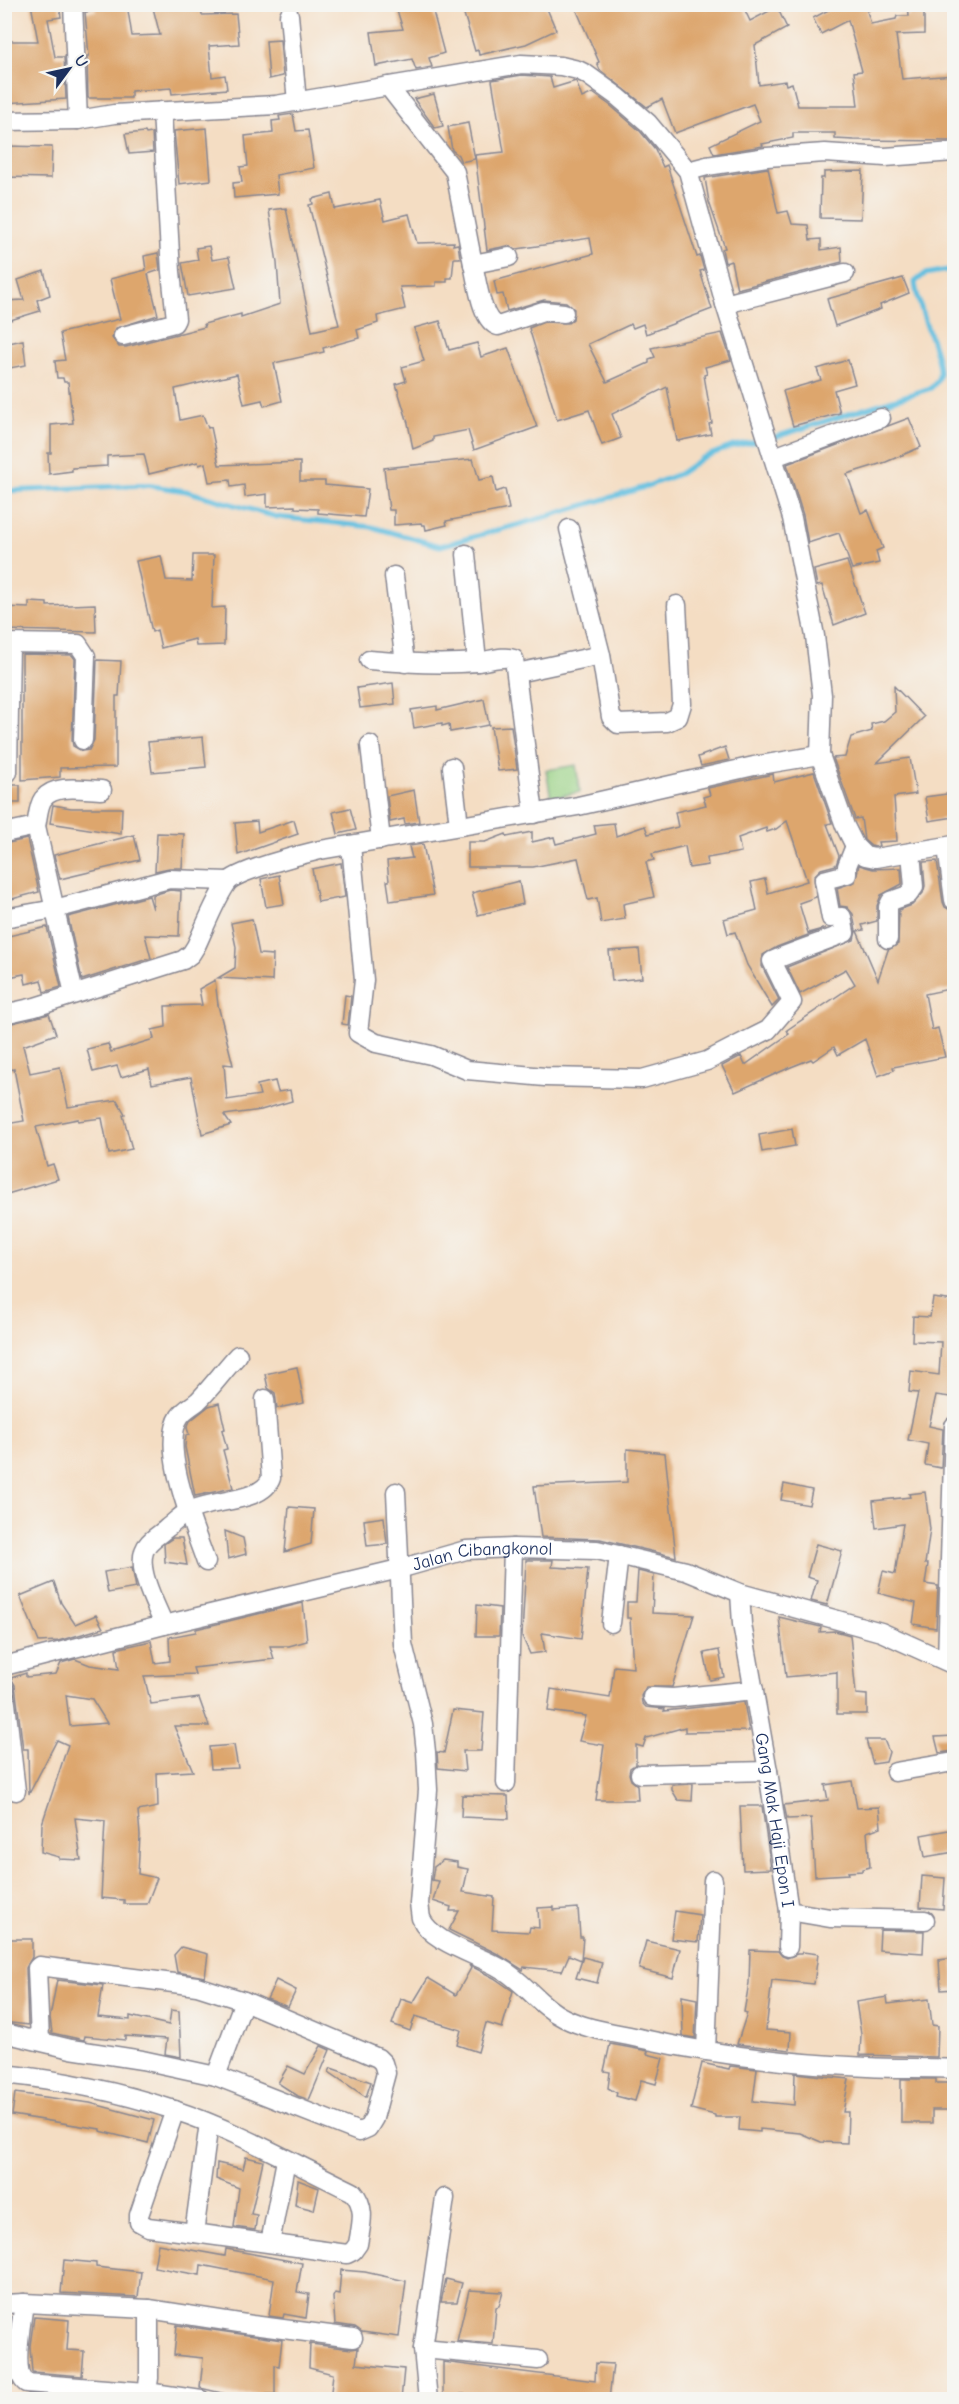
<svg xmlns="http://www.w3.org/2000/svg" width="959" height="2404" viewBox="0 0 959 2404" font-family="'Comic Neue',sans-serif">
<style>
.green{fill:#99d184;stroke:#5a8071;stroke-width:1.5}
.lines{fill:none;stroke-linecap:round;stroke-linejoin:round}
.stream{stroke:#62bfe0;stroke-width:5}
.building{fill:#dda66d;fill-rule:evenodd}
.minor-casing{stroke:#888690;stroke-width:21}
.minor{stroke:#fff;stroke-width:18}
.labels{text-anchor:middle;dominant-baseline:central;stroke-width:5;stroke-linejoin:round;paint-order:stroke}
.street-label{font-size:18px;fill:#1b2f5e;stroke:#f6f6f2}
</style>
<rect width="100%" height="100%" fill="#f6f6f2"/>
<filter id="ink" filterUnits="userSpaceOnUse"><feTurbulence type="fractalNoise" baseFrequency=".0167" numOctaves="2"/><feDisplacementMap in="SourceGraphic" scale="12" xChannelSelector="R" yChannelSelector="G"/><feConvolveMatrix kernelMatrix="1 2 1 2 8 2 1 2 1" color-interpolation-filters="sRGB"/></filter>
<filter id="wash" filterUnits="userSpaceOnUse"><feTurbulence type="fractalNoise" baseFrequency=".008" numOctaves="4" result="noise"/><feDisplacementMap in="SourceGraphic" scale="24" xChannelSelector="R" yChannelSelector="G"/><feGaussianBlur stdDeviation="1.35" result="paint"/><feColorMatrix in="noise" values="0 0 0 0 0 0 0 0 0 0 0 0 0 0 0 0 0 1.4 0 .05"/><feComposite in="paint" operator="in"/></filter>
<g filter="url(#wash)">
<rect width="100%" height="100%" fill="#f4ddc3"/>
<polygon class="green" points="576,765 580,792 551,798 546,770"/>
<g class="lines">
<g class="stream">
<path d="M772,438L931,388C934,385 938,381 939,376C942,357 917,309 915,282L925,274L954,269"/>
<polyline points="4,491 146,485 186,491 277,517 372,527 440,546 535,520 642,488 679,474 702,458 733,446 763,440"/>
</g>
</g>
<g id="blocks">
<g class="building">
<polygon points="31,4 59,4 61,17 48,19 55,57 64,57 66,99 5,103 4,41 38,41"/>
<polygon points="94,4 127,4 132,36 160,35 152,4 201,4 202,15 236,14 239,44 209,46 212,77 225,75 227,89 172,94 171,88 131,91 131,98 88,98 87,56 89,56 85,12 96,11"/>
<polygon points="395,4 431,4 444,53 429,58 432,67 416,70 412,59 376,66 371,32 403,29"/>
<polygon points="461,4 545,4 556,30 526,44 479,55 478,50 475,51"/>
<polygon points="574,4 742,4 750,21 777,7 787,28 755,45 759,85 785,81 786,85 792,83 798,106 858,106 854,72 862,71 848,20 821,34 813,18 834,7 843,4 880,4 867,11 871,24 896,19 897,16 909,16 908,4 924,4 924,34 896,35 902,79 954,75 954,141 854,140 835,139 835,133 793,133 793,138 762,144 763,146 714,154 710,145 760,121 753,104 675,133 662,99 647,107 600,70 597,63 599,62"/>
<polygon points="280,40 283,76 269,79 266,41"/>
<polygon points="522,75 550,77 553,88 576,81 582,98 593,93 611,106 640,131 655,149 663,167 667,165 697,257 700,256 704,270 700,271 712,309 646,334 643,324 633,328 631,324 588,344 607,382 649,363 649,359 655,357 651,348 722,333 731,360 705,367 707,374 704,375 712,423 709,424 711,434 677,441 667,387 612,414 621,438 602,445 589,410 557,420 529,328 544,322 568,323 573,319 574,309 566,302 544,300 507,311 503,294 497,295 494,281 593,254 590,238 517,249 507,246 487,250 475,155 504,152 492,80"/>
<polygon points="434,94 443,126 435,128 414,99"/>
<polygon points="293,114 296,131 308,130 314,168 276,175 278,194 234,198 233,183 242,182 240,167 248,166 245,136 273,133 272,121 280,120 279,116"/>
<polygon points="468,123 475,159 461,162 458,155 452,150 448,127"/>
<polygon points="207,128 211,180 179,184 174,131"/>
<polygon points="145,132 146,134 152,133 153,152 129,154 125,134"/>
<polygon points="4,146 52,147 51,178 4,177"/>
<polygon points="768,168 778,213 788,211 792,224 808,225 810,240 821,239 821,250 841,247 842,262 737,289 731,261 725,263 722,249 725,248 709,202 705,178"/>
<polygon points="863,171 861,219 820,218 821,178 824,178 824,172"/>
<polygon points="332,194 335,209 380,200 385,220 409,214 417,243 454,242 453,245 458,244 460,258 454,258 452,278 447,278 447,282 436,282 436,286 400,287 405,309 377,316 378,323 357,330 359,338 323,348 324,352 274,363 282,401 264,406 262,400 244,404 237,374 175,389 180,420 203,415 208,428 211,427 219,465 300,462 300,481 325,481 325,485 368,489 364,517 318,513 318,509 295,508 295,506 267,507 267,494 245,497 244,485 231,487 230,480 209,482 205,463 199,465 198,462 149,474 144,454 107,456 107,466 72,468 72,471 49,474 48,453 51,453 51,425 73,423 68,382 64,382 63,378 57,378 55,361 65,360 60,333 120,319 110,279 146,270 144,256 158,253 160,270 148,274 158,315 116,328 112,338 119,347 126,347 205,327 204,324 241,314 241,317 280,304 277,263 269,210 286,208 312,331 339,325 309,205 313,204 312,199"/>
<polygon points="209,246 212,260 229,257 236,288 188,296 182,263 198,260 196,248"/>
<polygon points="44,271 50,295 37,300 40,311 4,322 4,301 24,300 18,280"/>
<polygon points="903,278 909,293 880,305 881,309 835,326 827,299"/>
<polygon points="440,321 449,350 477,343 481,357 508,348 537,427 474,450 468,430 433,437 433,441 413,449 408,423 396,384 406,381 402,367 424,361 414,328"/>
<polygon points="23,340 26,365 10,368 9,363 4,364 4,344"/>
<polygon points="848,360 855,384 834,390 840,413 793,426 783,391 821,380 817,369"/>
<polygon points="909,418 921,447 886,462 847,474 861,513 868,510 883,548 876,551 879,563 852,569 839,533 808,543 803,515 787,464"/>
<polygon points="473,459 479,480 493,477 496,492 505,489 509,509 446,521 447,525 426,530 425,525 422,525 421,523 394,525 394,510 389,510 384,468"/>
<polygon points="193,555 214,555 212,608 225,607 224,645 196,646 195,639 161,648 157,630 152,632 136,561 161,556 166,580 192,581"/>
<polygon points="847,561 865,613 834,625 822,585 817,586 814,570"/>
<polygon points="29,602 47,603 47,606 95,604 96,632 4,630 4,607 29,608"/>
<polygon points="22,654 72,655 75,659 72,740 73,746 82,751 89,750 94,740 97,660 121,661 119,696 116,696 116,767 60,768 60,777 22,780"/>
<polygon points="393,683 395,704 360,708 357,688"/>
<polygon points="894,686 924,717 877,763 910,758 916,794 894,797 897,841 878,842 879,846 875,847 871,846 864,840 861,818 855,819 833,758 845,757 851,737 872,731 871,724 884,721 895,712"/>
<polygon points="484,699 489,725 450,732 449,724 442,726 442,723 414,728 411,710 437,706 437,710"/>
<polygon points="511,726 517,769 498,771 491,727"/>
<polygon points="203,737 206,767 152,772 148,742"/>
<polygon points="725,747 729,760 701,766 698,757"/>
<polygon points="814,772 832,823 827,824 839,856 836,865 821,869 814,876 816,897 799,903 808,933 826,928 777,947 763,955 762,966 779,1000 772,1007 747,965 735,932 728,934 724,919 757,910 751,882 765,879 768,893 807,881 787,821 776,829 767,832 766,828 738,838 741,852 707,858 708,865 689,868 685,846 652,854 654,860 646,862 654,897 623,904 625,919 601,923 597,898 588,900 578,858 533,867 468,867 468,842 485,842 506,834 507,837 532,832 532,842 554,837 556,844 596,834 594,825 614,823 616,836 645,826 648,834 678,827 675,812 706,805 703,797 710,795 708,788 773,774 774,782"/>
<polygon points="11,785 20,785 20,803 4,803 4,787"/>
<polygon points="414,790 419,822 405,824 404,819 390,822 387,796"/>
<polygon points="954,793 954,817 929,821 925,797"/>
<polygon points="53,805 71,808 122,808 121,834 50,823"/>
<polygon points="350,808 356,830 338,834 333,812"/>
<polygon points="294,820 298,834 238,855 235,823 257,821 258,832"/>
<polygon points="157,833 184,834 182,868 169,868 155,871"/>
<polygon points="134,835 140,860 60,879 54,855"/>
<polygon points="27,839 39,892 4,901 4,844"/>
<polygon points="423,844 433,895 390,901 387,881 389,881 387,861 412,858 409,846"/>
<polygon points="937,861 943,902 945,907 952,911 954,988 925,994 932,1030 938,1028 945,1057 893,1067 894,1070 878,1076 865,1039 838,1055 834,1047 813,1061 811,1059 791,1067 735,1092 722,1066 741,1056 745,1065 789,1034 787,1030 855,984 846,969 800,994 787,967 854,940 856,931 853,914 847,907 840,906 837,888 855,882 859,865 873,869 901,868 902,884 881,895 877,906 877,921 862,925 864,930 857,931 878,980 888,950 898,944 899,910 912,905 923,893 925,886 923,862"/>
<polygon points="341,863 345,897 318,902 312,869"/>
<polygon points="279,875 284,904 266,907 261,879"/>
<polygon points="519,881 523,904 478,915 472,893"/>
<polygon points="170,890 181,891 179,936 145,935 151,958 82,980 68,917 149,896 153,909 153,895"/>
<polygon points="252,919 259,954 273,955 272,981 218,978 235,968 236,947 231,923"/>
<polygon points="47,927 61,987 44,992 41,980 26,984 24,974 4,978 4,937"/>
<polygon points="639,949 642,978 612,981 609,951"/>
<polygon points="215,980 218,1005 233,1065 224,1064 227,1100 260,1095 257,1085 275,1081 278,1092 290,1090 292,1101 261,1110 224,1115 231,1125 202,1134 191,1077 152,1084 149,1069 121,1077 117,1066 93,1072 87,1049 108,1044 111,1052 154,1039 152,1030 166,1027 165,1006 202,1005 199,989"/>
<polygon points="345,995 351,996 348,1025 342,1024"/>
<polygon points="49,1014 56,1034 23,1046 30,1073 60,1067 68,1107 117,1100 125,1114 123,1115 132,1149 109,1154 102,1118 78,1121 78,1119 36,1127 47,1166 53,1164 58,1179 4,1195 4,1137 8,1136 6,1124 24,1121 14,1069 4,1071 4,1025"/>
<polygon points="792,1129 795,1146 762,1152 759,1135"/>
<polygon points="933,1298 954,1301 954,1377 952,1376 950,1397 936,1395 929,1426 943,1429 941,1468 925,1465 928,1444 908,1440 918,1393 909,1392 911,1371 939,1375 941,1342 912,1341 913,1316 930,1317"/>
<polygon points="297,1367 304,1403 277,1408 275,1393 268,1388 265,1374"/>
<polygon points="219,1403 225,1429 222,1430 227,1449 223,1450 233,1488 195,1496 185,1447 186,1435 189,1434 187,1428 190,1421 209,1406"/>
<polygon points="627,1449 665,1453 676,1557 600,1539 541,1537 534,1486 627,1482"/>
<polygon points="784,1484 812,1490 809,1505 781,1500"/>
<polygon points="925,1492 930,1529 925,1564 928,1564 925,1584 938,1586 936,1628 913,1624 916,1603 878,1593 883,1571 895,1574 903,1524 876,1528 873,1501 910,1497 909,1494"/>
<polygon points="289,1507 314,1509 311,1544 285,1552"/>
<polygon points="384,1517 387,1544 367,1546 364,1520"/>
<polygon points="225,1531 243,1538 246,1554 228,1559"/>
<polygon points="173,1538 182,1538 187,1565 165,1562 164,1544"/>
<polygon points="816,1544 842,1551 827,1605 811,1601 817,1580 807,1577"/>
<polygon points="526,1560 553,1560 552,1567 588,1569 581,1639 542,1633 545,1652 530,1654 522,1636"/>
<polygon points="132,1567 136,1588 108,1593 104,1572"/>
<polygon points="638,1571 654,1575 652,1613 694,1615 672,1687 646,1687 641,1696 642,1703 646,1707 665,1709 664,1711 744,1702 749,1731 685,1732 685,1727 646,1738 643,1747 636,1745 636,1764 630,1768 629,1774 631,1780 637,1785 638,1800 596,1800 604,1745 579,1741 586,1716 548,1711 551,1689 610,1698 614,1666 633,1668 630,1618 627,1618 627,1602 636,1602"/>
<polygon points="54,1582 61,1603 75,1624 96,1615 103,1628 58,1641 39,1642 20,1596"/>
<path d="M303,1603L307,1641L289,1646H270L274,1659L193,1668L195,1674L144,1676L151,1704L199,1698L209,1726H174L193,1771L157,1773L158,1807L138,1811L140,1835L138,1874L157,1878L147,1904H124V1900L101,1898L105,1821L75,1818L81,1860L59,1859V1857L41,1852L42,1824L68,1745L57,1740L29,1794L28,1749H23L15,1685L11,1678L26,1673V1677L56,1674L61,1663L75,1659L90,1665L119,1669L116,1649L151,1641L155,1663L170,1661L169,1637L196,1632V1629ZM66,1695L92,1699L107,1723L70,1726Z"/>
<polygon points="477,1605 500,1608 499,1636 476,1636"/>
<polygon points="779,1617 821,1627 820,1632 835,1631 850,1635 856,1694 867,1695 867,1714 837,1714 837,1672 786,1677"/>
<polygon points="719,1650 724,1677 710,1680 704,1653"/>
<polygon points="453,1710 484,1713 481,1751 463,1751 465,1771 438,1768 437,1752 444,1753"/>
<polygon points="954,1736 954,1751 939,1753 935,1737"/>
<polygon points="866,1740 884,1740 889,1752 886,1762 873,1764"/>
<polygon points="234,1745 238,1768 211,1769 209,1747"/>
<polygon points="852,1781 857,1808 879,1807 881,1827 867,1832 870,1867 862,1869 862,1871 848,1872 849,1874 815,1876 811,1818 787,1819 784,1805 828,1800 825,1785"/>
<polygon points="693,1784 692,1801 678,1800 672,1790 672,1785"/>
<polygon points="462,1795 508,1796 509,1819 461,1817"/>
<polygon points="740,1806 762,1806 771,1869 743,1870"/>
<polygon points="954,1829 954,1852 925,1857 921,1835"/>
<polygon points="443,1860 457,1862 457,1867 468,1869 463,1892 494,1897 492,1930 529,1932 530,1927 539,1928 538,1908 554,1907 554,1910 578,1908 580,1937 583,1937 581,1960 569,1955 562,1971 524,1967 523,1970 496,1953 449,1930 459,1911 450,1911 451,1907 433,1901 439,1881 432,1880 434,1867"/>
<polygon points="922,1876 945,1878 943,1909 920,1907"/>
<polygon points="675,1911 700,1915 698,1942 671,1939"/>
<polygon points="880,1930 924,1931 923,1953 879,1950"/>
<polygon points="4,1939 32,1939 32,1957 26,1968 28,2025 4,2022"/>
<polygon points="646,1941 680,1949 673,1978 639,1969"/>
<polygon points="181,1947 208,1954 205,1977 177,1972 174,1955"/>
<polygon points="750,1950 778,1951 782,1956 787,1958 797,1954 802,1954 803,1952 818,1954 814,1984 772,1980 766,2030 791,2032 790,2050 737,2044 747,2013 744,2012 749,1983"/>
<polygon points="583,1957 602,1962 597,1983 576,1978"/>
<polygon points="954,1958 954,1989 941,1990 939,1960"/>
<polygon points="469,1965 494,1978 513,1991 502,2028 486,2023 478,2052 457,2045 461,2030 415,2016 410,2031 392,2024 401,1999 413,2003 428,1978 456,1995 471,1968"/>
<polygon points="57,1980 103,1985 98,2017 130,2020 130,2016 169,2025 171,2010 179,2011 181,2057 165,2054 167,2039 125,2036 125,2040 85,2036 84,2040 52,2033 50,2017"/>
<polygon points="276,1980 296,1990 288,2007 267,1999"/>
<polygon points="682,1996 697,1999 695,2038 683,2036"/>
<polygon points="887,1997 888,2004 929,1999 932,2025 938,2026 937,2057 860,2055 861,2034 856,2002"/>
<polygon points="610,2044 648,2051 647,2054 663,2058 656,2084 641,2080 635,2101 616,2096 617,2093 608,2088 610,2072 604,2071"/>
<polygon points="321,2046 330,2050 309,2100 298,2096 278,2083 288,2066 305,2074"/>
<polygon points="702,2063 729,2069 730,2066 757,2069 753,2101 794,2105 795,2073 849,2079 843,2112 848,2112 847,2143 821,2142 800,2133 760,2129 760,2132 739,2130 740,2117 715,2117 715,2115 691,2109"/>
<polygon points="331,2068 371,2082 366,2097 329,2072"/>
<polygon points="901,2079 936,2079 936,2083 953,2083 953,2110 932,2110 932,2123 901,2123"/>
<polygon points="15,2093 90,2103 154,2120 148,2143 100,2131 100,2129 12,2115"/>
<polygon points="246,2157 263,2161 251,2214 257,2215 255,2230 234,2227 239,2188 216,2179 217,2163 243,2169"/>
<polygon points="298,2180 319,2188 314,2210 295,2205"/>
<polygon points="158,2244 225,2256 226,2249 302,2263 297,2292 309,2294 306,2318 284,2314 283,2318 269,2316 274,2279 201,2265 200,2275 154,2267"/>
<polygon points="64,2260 96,2263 96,2267 141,2272 138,2297 61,2293"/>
<polygon points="341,2270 365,2272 406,2281 399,2337 362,2332 355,2327 335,2324 333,2297 335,2293 339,2294"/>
<polygon points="446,2279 462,2283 457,2302 441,2302"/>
<polygon points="469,2290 503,2292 499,2306 496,2307 493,2344 457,2341"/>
<polygon points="4,2317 11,2318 7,2358 8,2371 13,2385 4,2383"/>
<polygon points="34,2317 69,2320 67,2350 84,2351 82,2376 32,2372 30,2346"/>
<polygon points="177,2325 282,2340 279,2366 275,2365 275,2394 230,2395 200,2388 203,2358 174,2355"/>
<polygon points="310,2344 352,2349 358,2348 356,2364 404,2369 401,2400 330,2400 333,2374 309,2368"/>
<polygon points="443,2362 595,2381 596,2363 613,2364 609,2400 513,2400 514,2396 461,2394 463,2400 443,2400"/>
<polygon points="28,2394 81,2398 81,2400 27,2400"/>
</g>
</g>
</g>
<g filter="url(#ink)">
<use href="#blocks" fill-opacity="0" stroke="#888690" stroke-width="1.5"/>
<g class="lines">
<g class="minor-casing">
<g id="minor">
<polyline points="73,4 78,120"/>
<polyline points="289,15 297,102"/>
<polyline points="388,86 455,172 473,264 509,257"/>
<polyline points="4,121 78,120 114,114 276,105 521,64 561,66 578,70 586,74 618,97 648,123 688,171 725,304 792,518 815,636 822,695 820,755 845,826 855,846 865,856 875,858 954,845"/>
<polyline points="688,171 707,166 767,157 825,153 885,157 954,152"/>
<path d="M473,264C477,280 481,321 498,326L543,311L564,313"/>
<polyline points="725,304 845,273"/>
<polyline points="123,336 174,323 176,319 171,272 162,111"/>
<polyline points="774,457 881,418"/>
<polyline points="569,529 601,655"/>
<polyline points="466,554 477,662"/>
<polyline points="394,576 405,663"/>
<polyline points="4,643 78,644 86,656 83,740"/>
<path d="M369,660C404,663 441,665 477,662C489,661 503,655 514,659L534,814"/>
<polyline points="517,673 601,655 611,717 618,724 667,722 678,717 682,704 677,605"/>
<polyline points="370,745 381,840"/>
<polyline points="452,767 459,825"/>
<polyline points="4,776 8,772 10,643"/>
<polyline points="4,833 36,826"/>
<path d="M351,845L364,980L358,1033L376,1043L431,1055L467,1070L545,1077L642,1079L707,1061L738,1045L768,1030L792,1002L772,961C796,950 821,943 845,933L842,917L831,918L824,880L847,874V866L855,846"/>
<polyline points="947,847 954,900"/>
<polyline points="4,918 55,909 169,879 228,881"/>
<polyline points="888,939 888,907 891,901 908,895 914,887 911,852"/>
<path d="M74,994L36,826C38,818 38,806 43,799C55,783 85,790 102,790"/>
<path d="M4,1014L35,1007L183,960L191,954L196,946C205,927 215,900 227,883C236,871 303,854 320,850L578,806L754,766L820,755"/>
<path d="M396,1492L403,1644L423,1724L426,1752L428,1790L419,1904C420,1908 420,1914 421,1918C430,1942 479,1955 500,1968C524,1981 539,2006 564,2018C588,2030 617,2033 643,2039C717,2055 792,2064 868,2067C897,2069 926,2067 954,2069"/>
<path d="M206,1562C194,1527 159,1447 180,1416C185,1409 192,1406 198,1401C212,1387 224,1370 238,1355"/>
<path id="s1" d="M740,1593L742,1624L768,1771L789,1911L830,1918L925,1920"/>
<polyline points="611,1623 619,1555"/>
<path d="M164,1625C156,1604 131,1562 149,1543C154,1537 162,1533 167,1528C174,1523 181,1515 189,1511C211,1499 263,1503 271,1478L265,1399"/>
<polyline points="947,1661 954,1426"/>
<path id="s2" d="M4,1666L164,1625L399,1569L466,1550L513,1548L597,1550L686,1571L740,1593L881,1632L954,1665"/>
<polyline points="4,1686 16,1791"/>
<polyline points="652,1697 673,1698 754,1690"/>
<polyline points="895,1772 954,1762"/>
<polyline points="640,1774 768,1771"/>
<polyline points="506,1783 513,1548"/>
<polyline points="788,1947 789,1911"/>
<polyline points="4,2033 71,2049 142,2060 216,2076 359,2132 368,2128 374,2118 386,2073 383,2063 378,2058 244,2001"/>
<polyline points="40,2041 37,1968 39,1966 197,1986 244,2001 216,2076"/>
<polyline points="706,2051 713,1880"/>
<path d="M4,2074C62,2080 119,2092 174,2110C233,2129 297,2165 353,2192C367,2208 361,2225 358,2244L353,2251L347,2254L194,2233L209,2123"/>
<polyline points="175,2110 139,2215 139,2222 148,2227 194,2233"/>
<polyline points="270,2243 286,2160"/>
<path d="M24,2303C22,2321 11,2372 26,2383L147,2392L201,2400"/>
<polyline points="4,2304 24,2303 149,2309 252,2325 353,2338"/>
<polyline points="423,2349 538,2360"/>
<polyline points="147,2392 149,2378 149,2309"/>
<polyline points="428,2400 423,2349 445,2198"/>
</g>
</g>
<use href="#minor" class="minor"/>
</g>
</g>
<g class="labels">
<g class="street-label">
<text stroke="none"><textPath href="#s2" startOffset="492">Jalan Cibangkonol</textPath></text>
<text stroke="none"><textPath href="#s1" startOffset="230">Gang Mak Haji Epon I</textPath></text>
</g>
</g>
<rect width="959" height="2404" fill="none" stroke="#f6f6f2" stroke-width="24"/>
<g transform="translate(69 69) rotate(57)" stroke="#f6f6f2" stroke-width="4.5" paint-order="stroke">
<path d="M0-4.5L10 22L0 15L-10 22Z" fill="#1b2f5e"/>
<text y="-9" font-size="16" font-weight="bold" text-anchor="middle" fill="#1b2f5e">U</text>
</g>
</svg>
